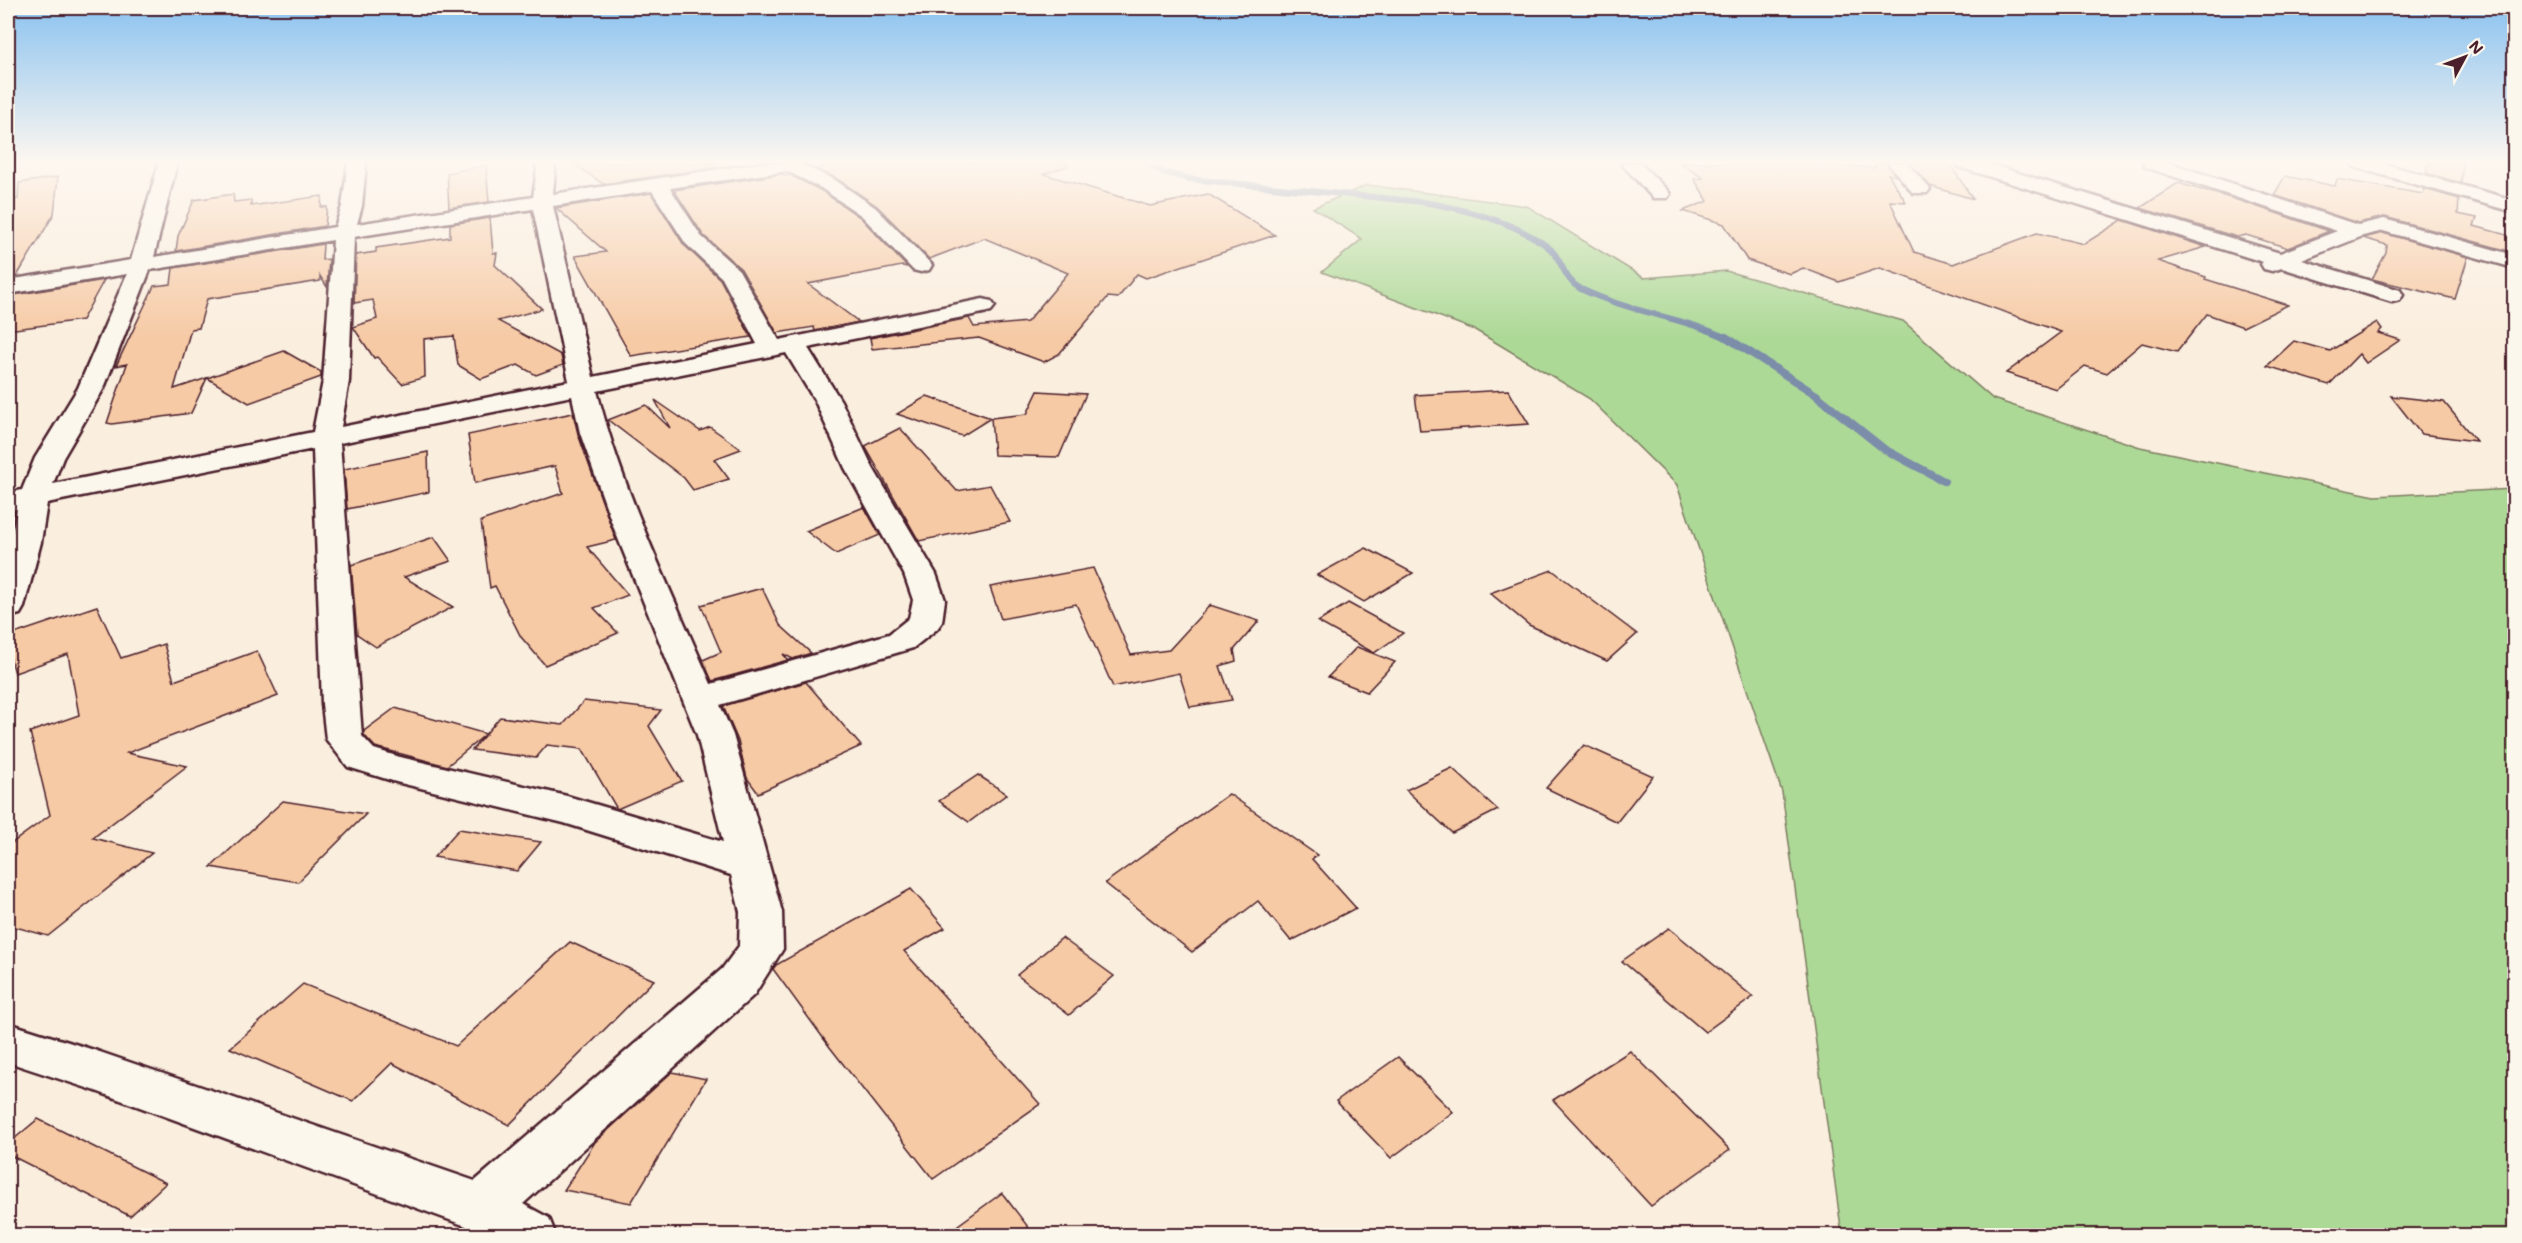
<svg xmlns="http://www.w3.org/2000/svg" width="2522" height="1243" viewBox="0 0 2522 1243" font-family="Mali,sans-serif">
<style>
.green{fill:#add997;stroke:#7c7c61;stroke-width:1.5}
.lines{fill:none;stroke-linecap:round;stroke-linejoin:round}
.stream-far1{stroke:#7c8da9;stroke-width:6}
.stream{stroke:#7c8da9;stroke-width:8}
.building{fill:#f6caa5;stroke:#4a1f2b;stroke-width:1.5}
.minor-casing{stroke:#4a1f2b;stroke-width:5}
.minor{fill:#fbf7ec;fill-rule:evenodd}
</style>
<rect width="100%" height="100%" fill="#faeede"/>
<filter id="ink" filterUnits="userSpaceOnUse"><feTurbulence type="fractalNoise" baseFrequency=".0167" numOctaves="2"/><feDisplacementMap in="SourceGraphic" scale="12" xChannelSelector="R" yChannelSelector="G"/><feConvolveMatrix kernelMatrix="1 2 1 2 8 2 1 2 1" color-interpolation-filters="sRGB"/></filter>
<g filter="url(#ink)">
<polygon class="green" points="1367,185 1527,206 1644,278 1726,271 1903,321 1993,399 2140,447 2375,496 2514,489 2514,1235 1842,1235 1782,792 1677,485 1590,399 1475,330 1322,272 1362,239 1313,208"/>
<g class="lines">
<path class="stream-far1" d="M1147,163L1163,172L1190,179L1423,202C1464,209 1514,221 1548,247C1563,258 1562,279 1581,289C1628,312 1682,317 1729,339"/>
<polyline class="stream" points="1726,337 1815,394 1884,449 1944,481"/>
</g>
<g class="building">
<polygon points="573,163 718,163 713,168 603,184"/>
<polygon points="841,163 1067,163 1068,166 1044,174 1150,206 1208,194 1275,235 1146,278 1137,274 1118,298 1108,297 1059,354 1044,362 979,338 872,349 870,338 969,318 974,327 1027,322 1068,273 984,238 929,259 877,206 836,178 816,169"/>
<polygon points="1680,163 1816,163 1817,165 1875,168 1876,163 1886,163 1896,176 1888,174 1906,202 1890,201 1914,252 1953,264 2037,233 2084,244 2122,220 2206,247 2158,261 2206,277 2205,279 2288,305 2243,327 2207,314 2177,352 2142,343 2107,373 2085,366 2056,389 2006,373 2061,332 1880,268 1839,282 1803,268 1790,274 1747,260 1724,224 1683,211 1708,201 1694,179 1703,178"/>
<polygon points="1910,163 1949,163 1973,199 1930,186"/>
<polygon points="2428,163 2463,163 2461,183 2426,173"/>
<polygon points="486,165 489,202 449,208 447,173"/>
<polygon points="783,174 784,176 790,175 820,190 861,218 907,267 902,266 808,284 859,322 815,331 814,327 777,333 741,269 703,235 674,190"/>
<polygon points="2285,176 2335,186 2337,179 2423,194 2424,189 2459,199 2458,214 2477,218 2474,226 2514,237 2514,246 2509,251 2385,217 2358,223 2274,195"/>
<polygon points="58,177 54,214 17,276 8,278 8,212 10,200 18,199 19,183"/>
<polygon points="2178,183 2237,200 2329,231 2288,248 2246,235 2237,237 2140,208"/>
<polygon points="651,193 684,245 720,279 751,337 631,356 575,256 606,252 556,208"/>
<polygon points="233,194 234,202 251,200 251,206 322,196 321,207 327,207 325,226 176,251 178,236 194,200"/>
<polygon points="490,218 493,253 497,253 495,265 542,309 498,321 561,355 563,365 536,375 518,365 481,379 458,365 454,336 424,339 425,377 402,384 377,357 374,358 353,327 377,319 373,300 354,303 356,255 376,252 376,248 450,237 450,224"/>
<polygon points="2383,233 2468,257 2455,299 2372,279 2386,253 2387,245 2363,238"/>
<polygon points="323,244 322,260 329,259 327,287 320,276 320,281 207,299 199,328 191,329 174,389 207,378 191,413 112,424 107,423 127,364 116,366 154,286 171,284 173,268"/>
<polygon points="104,280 82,320 8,330 8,296"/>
<polygon points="2377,322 2382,329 2378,333 2400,340 2366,363 2359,354 2329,385 2267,366 2294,341 2330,351"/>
<polygon points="284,351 321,372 321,377 249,403 207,378"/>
<polygon points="1508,390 1529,424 1420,431 1415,395"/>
<polygon points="1038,391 1086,394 1059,457 994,455 991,418 1027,414"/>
<polygon points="927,396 991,418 962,436 897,414"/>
<polygon points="2391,396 2444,402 2476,441 2421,434"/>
<polygon points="655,400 700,431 710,427 741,449 714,459 729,479 693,490 684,478 608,420 646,405 670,428"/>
<polygon points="573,413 578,434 616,540 587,547 628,595 594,608 618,633 545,665 521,637 495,586 490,588 481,521 563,493 555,466 475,483 468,435"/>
<polygon points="900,428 957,491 990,485 1010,522 919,541 865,446"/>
<polygon points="428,452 429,492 347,509 344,469"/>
<polygon points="864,507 880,535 836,554 806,531"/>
<polygon points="434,537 451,561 404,577 453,607 376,647 357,634 351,565"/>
<polygon points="1366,548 1413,573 1364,602 1317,575"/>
<polygon points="1093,568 1131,655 1169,650 1210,605 1259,621 1234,650 1236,661 1220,666 1232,700 1190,707 1179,673 1113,687 1076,604 1001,619 990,587"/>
<polygon points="1552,570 1637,634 1607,661 1529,625 1490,593"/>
<polygon points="762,588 780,625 811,653 793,659 783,654 788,660 712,681 703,660 721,652 701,605"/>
<polygon points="1348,603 1403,633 1374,653 1318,622"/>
<polygon points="97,606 121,658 164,644 174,681 257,651 278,696 127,753 187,766 93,838 152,853 48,936 8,925 8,846 50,815 30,732 79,715 68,654 15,673 8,650 8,636"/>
<polygon points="1357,647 1395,662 1367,692 1328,677"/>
<polygon points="806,682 861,746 758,793 747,778 738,741 723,706"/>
<polygon points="584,701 661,710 649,726 682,781 617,809 582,749 547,745 536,758 472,750 500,717 563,725"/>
<polygon points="395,708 486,734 447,766 375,747 364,735 364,731"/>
<polygon points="1584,745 1653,776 1617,822 1546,788"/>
<polygon points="1452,768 1498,810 1452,833 1406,790"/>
<polygon points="978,775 1007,794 969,822 939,801"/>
<polygon points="1229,794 1317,855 1312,859 1356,908 1291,941 1258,901 1192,952 1105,883"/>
<polygon points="283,801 366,814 298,882 211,867"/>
<polygon points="459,829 541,842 517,871 434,857"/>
<polygon points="911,889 945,928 904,951 1040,1104 933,1179 829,1046 773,969 776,965"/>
<polygon points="1669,928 1753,997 1705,1032 1622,961"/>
<polygon points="1062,938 1114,976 1069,1015 1017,975"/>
<polygon points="570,942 654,980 509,1125 392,1063 353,1101 230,1048 303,984 456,1046"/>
<polygon points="1630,1051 1730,1150 1651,1206 1553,1100"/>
<polygon points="1398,1057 1453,1112 1391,1158 1336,1101"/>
<polygon points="672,1072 706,1079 631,1203 564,1190 595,1142"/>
<polygon points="38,1119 166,1183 130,1216 8,1154 8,1144"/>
<polygon points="1002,1193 1035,1236 943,1236"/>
</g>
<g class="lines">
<g class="minor-casing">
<g id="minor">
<path d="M159,163H177L154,257L335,227L342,206L348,163H366L362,206L357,224L533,197L537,169L535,163H553L555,169L553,194L761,163H798L835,180L876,208L932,265L929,270L921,272L913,270L862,216L821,188L787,171L670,188L701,236L739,270L779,340L983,299L991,301L995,306L991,311L983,313L808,348L841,401L873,468L936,574L945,600L942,622L937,629L913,648L720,705L733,735L782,912L783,949L754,995L523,1204L549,1218L556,1236H481L466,1226L93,1090L8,1062V1023L97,1051L475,1181L722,969L739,946L740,912L731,875L564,823L396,782L348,767L326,739L322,704L313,449L47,503L41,542L24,607L20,614L8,617V553L17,509L8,511V493L22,490L35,458L78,388L127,274L8,294V280L131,260ZM652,191L686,244L722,278L757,344L593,377L553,206ZM533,209L569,381L341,427L349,381L354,237ZM333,240L323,381L313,432L53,484L63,458L104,388L150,270ZM786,353L815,401L845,468L904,574L913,600L909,618L889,634L711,684C670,588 623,493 597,391ZM572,396L580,433L613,526L697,735L723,842L567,796L400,757L374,749L362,736L340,443Z"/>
<polygon points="1621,163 1640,163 1667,190 1670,194 1667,198 1653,198"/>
<polygon points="1888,163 1907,163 1930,189 1927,193 1913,193"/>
<polygon points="1957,163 1985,163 2280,253 2337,231 2145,167 2143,163 2170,163 2358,225 2384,219 2514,255 2514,268 2383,231 2363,236 2302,260 2400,290 2403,295 2400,300 2392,302 2282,268 2272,271 2264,269 2261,264 2263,262 1959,167"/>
<polygon points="2352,163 2381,163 2514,200 2514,212 2354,167"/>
</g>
</g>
<use href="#minor" class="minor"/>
</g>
</g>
<linearGradient id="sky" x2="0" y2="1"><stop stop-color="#8ac2f0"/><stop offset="0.48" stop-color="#fdf7f0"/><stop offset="1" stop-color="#fdf7f0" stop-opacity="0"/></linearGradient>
<rect width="2522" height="337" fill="url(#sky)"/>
<rect width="2522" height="1243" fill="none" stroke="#fbf7ec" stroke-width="30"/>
<rect x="15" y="15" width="2492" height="1213" fill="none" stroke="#4a1f2b" stroke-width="2" filter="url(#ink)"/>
<g transform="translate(2465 57) rotate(49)" stroke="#fbf7ec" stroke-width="4.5" paint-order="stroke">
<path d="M0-4.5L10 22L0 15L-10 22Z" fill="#4a1f2b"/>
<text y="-9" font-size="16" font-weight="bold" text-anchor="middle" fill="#4a1f2b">N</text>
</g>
</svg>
